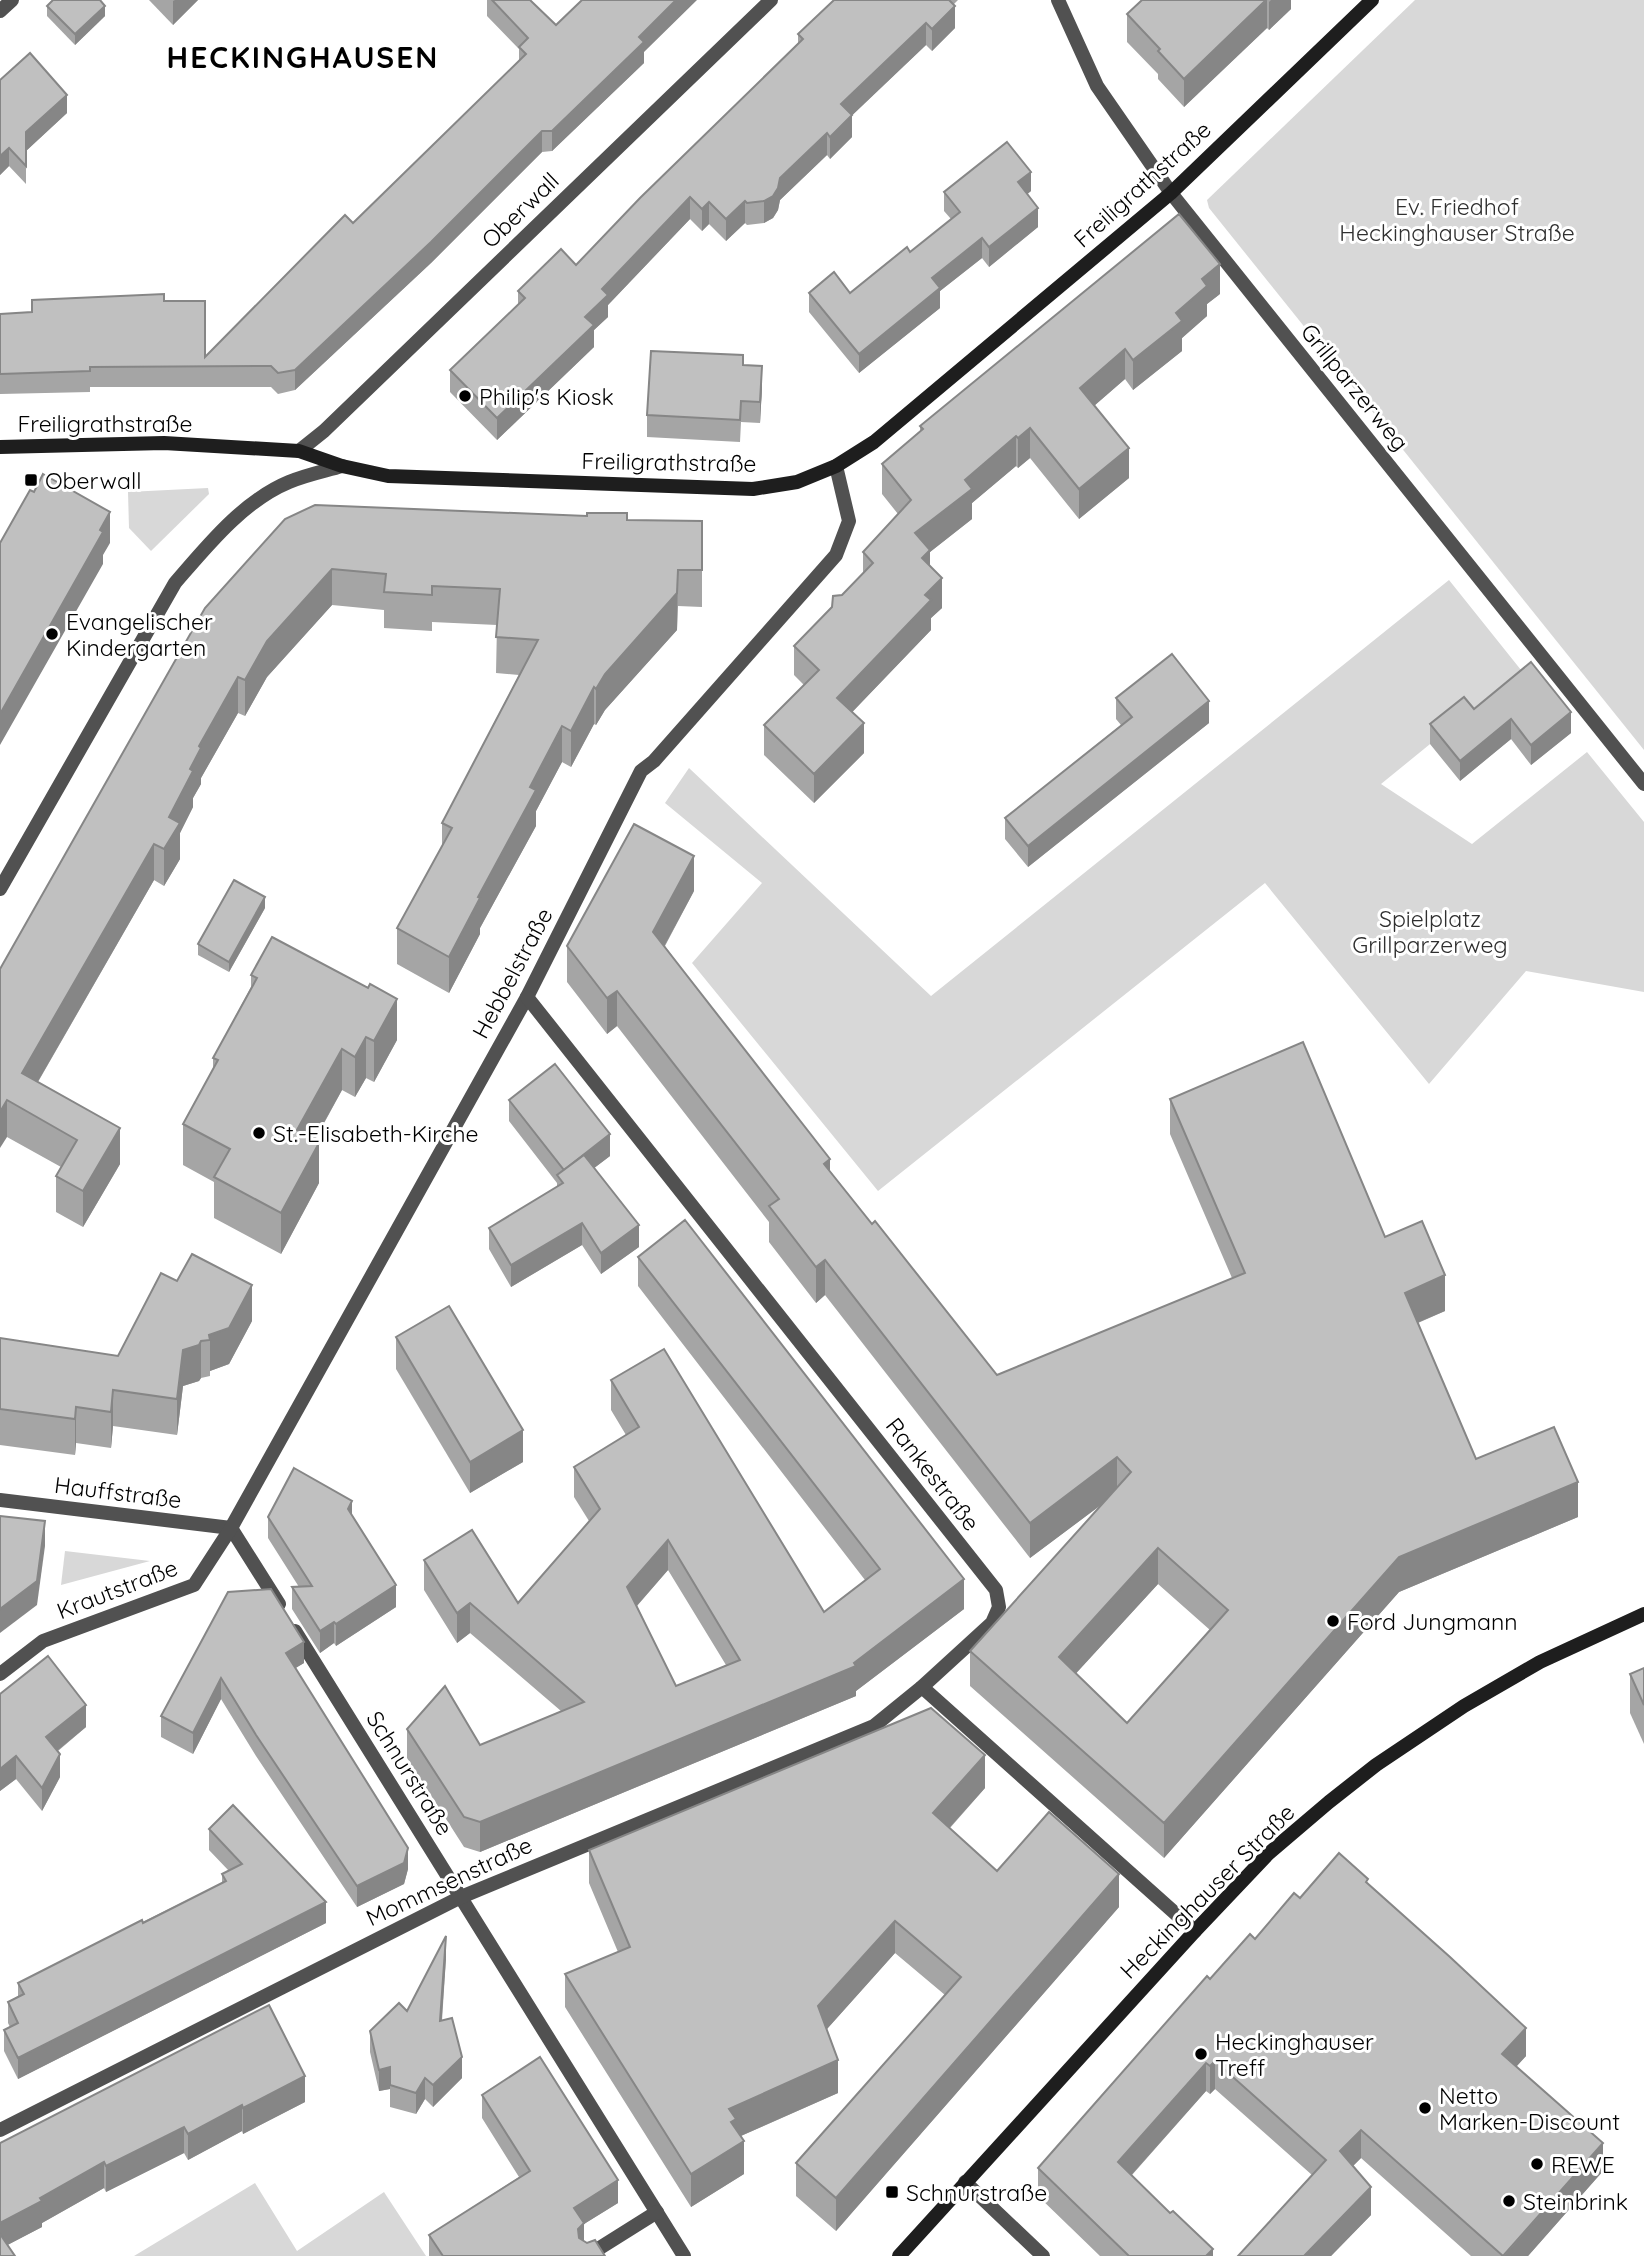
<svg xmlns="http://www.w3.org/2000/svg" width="1644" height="2256" viewBox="0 0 1644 2256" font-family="Quicksand,sans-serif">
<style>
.green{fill:#d8d8d8}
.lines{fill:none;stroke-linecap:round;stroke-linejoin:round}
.street{stroke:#515151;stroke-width:14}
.secondary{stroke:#1e1e1e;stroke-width:14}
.wall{fill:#a5a5a5;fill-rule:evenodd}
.shaded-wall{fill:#868686}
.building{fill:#c0c0c0;stroke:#868686;stroke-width:2;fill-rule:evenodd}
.poi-dot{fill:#000;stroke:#fff;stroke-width:2.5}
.labels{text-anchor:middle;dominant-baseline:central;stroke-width:6;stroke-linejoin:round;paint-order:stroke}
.street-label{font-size:23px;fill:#000;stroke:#fff}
.park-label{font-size:23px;fill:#2f2f2f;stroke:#fff}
.poi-label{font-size:23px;fill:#000;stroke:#fff;text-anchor:start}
.district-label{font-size:30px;font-weight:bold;letter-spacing:2px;fill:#000;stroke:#fff}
</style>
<rect width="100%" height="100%" fill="#fff"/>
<g class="green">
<polygon points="1415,0 1644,0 1644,750 1209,208 1207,200"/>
<polygon points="208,488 209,494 151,551 129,528 128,492"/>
<polygon points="1449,580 1521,670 1381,784 1472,844 1587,752 1644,822 1644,992 1526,971 1429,1084 1265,883 878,1191 692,963 762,883 665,803 689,768 931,996"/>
<polygon points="65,1551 150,1561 61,1585"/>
<polygon points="255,2183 297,2251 384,2192 426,2256 134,2256"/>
</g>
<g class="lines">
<g class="street">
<polyline points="1058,0 1097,86 1171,193 1644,784"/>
<polyline points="0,11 12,0"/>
<polyline points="299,451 324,431 771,0"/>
<path d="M0,889L175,583C207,546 243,501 289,482C305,475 325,471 342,466"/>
<polyline points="0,1500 231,1528"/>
<polyline points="231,1528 279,1604"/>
<polyline points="295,1631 684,2256"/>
<polyline points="0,1674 43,1641 194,1585 231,1528 527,997 641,771 654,761 836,555 849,521 836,466"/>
<polyline points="922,1687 1195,1931"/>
<polyline points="0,2130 461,1897 874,1726 922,1687 992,1623 999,1607 996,1590 527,997"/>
<polyline points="965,2182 1043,2256"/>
<polyline points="587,2256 657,2212"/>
</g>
<g class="secondary">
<polyline points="0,447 164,443 299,451 342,466 388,476 753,489 797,482 836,466 874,442 1171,193 1372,0"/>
<polyline points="899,2256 1195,1931 1268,1854 1329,1802 1376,1765 1464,1706 1540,1662 1644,1614"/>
</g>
</g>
<g class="wall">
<polygon points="149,0 198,0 173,25"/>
<polygon points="487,0 530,0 556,25 644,52 644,63 552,151 542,152 431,263 295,390 278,394 271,387 90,387 90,392 0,394 0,314 32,312 164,301 205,357 353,223 519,61 519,49 487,16"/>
<polygon points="834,0 958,0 954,4 955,28 932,51 926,45 852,115 852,137 830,159 827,155 780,200 778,210 773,218 764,223 747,225 745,223 726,241 709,224 702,231 690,219 608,305 608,317 594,330 594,347 497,440 450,392 450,370 518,305 518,291 576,265 798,43 798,34"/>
<polygon points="1142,0 1291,0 1291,9 1269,30 1267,28 1184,107 1158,79 1158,74 1127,42 1127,14"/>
<polygon points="47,6 105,16 75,45 47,16"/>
<polygon points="0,80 67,113 26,151 26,184 9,166 0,175"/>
<polygon points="1031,191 1027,194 1038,227 989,267 982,258 940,291 940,308 859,373 809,312 809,293 850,293 910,252 951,219 944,211 944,192"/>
<polygon points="1220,294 1207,304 1207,316 1182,338 1182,351 1133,390 1125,379 1094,406 1129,478 1079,519 1030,458 1018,468 1016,466 972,503 972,519 930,552 930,566 942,608 931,618 931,630 852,712 864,753 814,803 764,755 764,725 804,685 794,675 794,646 863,574 863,552 898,514 882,494 882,464 920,431 920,426"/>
<polygon points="743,365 762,388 760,423 741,422 740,442 647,437 647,415"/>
<polygon points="285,519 627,520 702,521 702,607 678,606 677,630 605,710 596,725 594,724 571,767 562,762 536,811 536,826 480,928 480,934 449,993 397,964 397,928 442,847 442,823 519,675 496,673 497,625 432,622 432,631 384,628 384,610 332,605 267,677 245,716 238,713 201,778 201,784 193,798 193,807 180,833 180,859 164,886 154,880 38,1082 120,1164 83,1227 56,1212 56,1176 61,1167 7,1137 0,969"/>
<polygon points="1116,698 1209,723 1028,867 1005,839 1005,818 1121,725 1116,719"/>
<polygon points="1474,709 1571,733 1531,765 1511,739 1460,781 1430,744 1430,724"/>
<path d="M694,891L665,946L830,1171L872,1224L997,1375L1232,1278L1170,1134V1099L1385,1237L1445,1311L1418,1323L1476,1459L1578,1517L1399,1592L1164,1858L970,1686V1651L1102,1504L1030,1558L825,1295L816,1303L769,1242V1222L617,1026L607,1034L567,982V946ZM1158,1584L1210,1630L1127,1723L1076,1673Z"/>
<polygon points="265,908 229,972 198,955 198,944"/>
<polygon points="251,975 397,1040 374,1082 366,1078 355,1097 342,1090 315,1140 319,1183 281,1254 214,1218 214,1182 183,1165 183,1124 213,1069 213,1058 251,987"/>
<polygon points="509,1100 610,1156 594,1168 639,1247 601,1274 582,1245 511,1287 489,1249 489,1228 557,1187 557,1183 509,1121"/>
<path d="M638,1257L964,1609L856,1691V1696L480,1852L464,1847L407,1758V1729L480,1745L561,1711L470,1633L457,1643L424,1590V1560L518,1603L589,1521L574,1497V1467L626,1435L611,1410V1380L824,1612L865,1580L638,1286ZM668,1570L726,1665L676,1686L637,1606Z"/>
<polygon points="252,1321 229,1364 210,1371 210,1376 201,1378 199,1381 183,1386 177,1435 113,1426 111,1448 76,1443 75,1455 0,1445 0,1338 118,1356"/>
<polygon points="396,1337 523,1462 470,1493 396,1369"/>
<polygon points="352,1516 396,1607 336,1646 334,1643 320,1653 292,1609 292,1587 299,1587 268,1538 268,1517"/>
<polygon points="228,1592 304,1663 295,1668 408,1869 404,1884 357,1907 256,1756 221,1699 193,1754 161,1737 161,1716"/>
<polygon points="1644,1668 1644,1744 1630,1713 1630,1674"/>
<polygon points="0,1694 86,1727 58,1751 60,1777 42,1811 16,1779 0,1791"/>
<polygon points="985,1788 950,1828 997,1871 1119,1907 836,2231 796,2196 796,2163 945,1995 895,1953 827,2029 838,2093 741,2136 744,2174 691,2207 565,2007 565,1974 618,1952 589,1883 589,1850"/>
<polygon points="209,1829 326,1923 18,2079 4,2051 4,2030 10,2027 8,2023 8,2002 18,1996 18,1983 222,1883 222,1874 229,1871 209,1850"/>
<polygon points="1368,1885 1526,2056 1516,2067 1603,2171 1528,2256 1471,2256 1361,2158 1353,2166 1371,2215 1331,2256 1238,2256 1312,2175 1215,2089 1210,2094 1206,2091 1132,2175 1213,2256 1100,2256 1038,2196 1038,2168 1210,1979 1300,1898"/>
<polygon points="446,1958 442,2021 462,2078 433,2107 425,2099 416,2114 390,2107 390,2089 379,2091 370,2052 370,2031 407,2011"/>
<polygon points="269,2005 305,2102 243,2134 242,2131 188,2160 184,2153 106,2192 104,2188 42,2223 42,2227 7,2245 0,2256 0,2143"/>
<polygon points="482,2095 618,2203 584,2224 584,2241 605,2256 429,2256 429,2235 519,2177 482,2118"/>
</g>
<g class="shaded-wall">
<polygon points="175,0 198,0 173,25 173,1"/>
<polygon points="676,0 697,0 644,52 644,63 552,151 552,131 639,37"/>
<polygon points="1267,0 1267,28 1184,107 1184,79"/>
<polygon points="1271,0 1291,0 1291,9 1269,30 1269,2"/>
<polygon points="105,6 105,16 75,45 75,34"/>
<polygon points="955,6 955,28 932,51 932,29"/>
<polygon points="926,23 926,45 841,126 841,104"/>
<polygon points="67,95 67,113 26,151 26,184 26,132"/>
<polygon points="852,115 852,137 830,159 830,137"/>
<polygon points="542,131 542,152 431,263 295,390 295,370"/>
<polygon points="827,133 827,155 780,200 778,210 773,218 764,223 764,201 780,178"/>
<polygon points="9,148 9,166 0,175 0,156"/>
<polygon points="1031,172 1031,191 1018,202 1018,182"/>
<polygon points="690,197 690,219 608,305 608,317 594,330 594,347 497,440 497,418 585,317 602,289"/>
<polygon points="745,201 745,223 726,241 726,219"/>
<polygon points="709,202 709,224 702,231 702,209"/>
<polygon points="1038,208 1038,227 989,267 989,247"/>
<polygon points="982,238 982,258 940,291 940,308 859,373 859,354 932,278"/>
<polygon points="1220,264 1220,294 1207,304 1207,316 1182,338 1182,351 1133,390 1133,360 1176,313 1202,279"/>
<polygon points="1125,349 1125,379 1080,418 1080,388"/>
<polygon points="762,366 762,388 760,423 760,402"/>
<polygon points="1030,428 1030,458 1018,468 1018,438"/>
<polygon points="1016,436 1016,466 972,503 972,519 930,552 930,580 915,563 915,533 965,480"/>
<polygon points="1129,448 1129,478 1079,519 1079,489"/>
<polygon points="110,512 110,543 103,555 103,564 0,745 0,714"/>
<polygon points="332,569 332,605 267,677 245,716 245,680 267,641"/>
<polygon points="678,570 677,630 605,710 596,725 596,689 605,674"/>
<polygon points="942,578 942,608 931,618 931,630 837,728 837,698 925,595"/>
<polygon points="238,677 238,713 201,778 201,784 193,798 193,807 180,833 180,859 164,886 164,849 169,817 199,746"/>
<polygon points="594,687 594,724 571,767 571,731"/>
<polygon points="1209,701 1209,723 1028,867 1028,846"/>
<polygon points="1571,712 1571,733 1531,765 1531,745"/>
<polygon points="1511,719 1511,739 1460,781 1460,761"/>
<polygon points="864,723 864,753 814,803 814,774"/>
<polygon points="562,726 562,762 536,811 536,826 480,928 480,934 449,993 449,957 530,787"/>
<polygon points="154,844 154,880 22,1109 22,1073"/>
<polygon points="694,856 694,891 653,967 653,932"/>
<polygon points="265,897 265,908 229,972 229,962"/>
<polygon points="617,991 617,1026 607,1034 607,998"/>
<polygon points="397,999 397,1040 374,1082 374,1041"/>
<polygon points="366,1037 366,1078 355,1097 355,1057"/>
<polygon points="342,1049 342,1090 297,1171 297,1130"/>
<polygon points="7,1100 7,1137 0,1148 0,1112"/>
<polygon points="120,1128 120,1164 83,1227 83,1191"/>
<polygon points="610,1134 610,1156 564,1191 564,1170"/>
<polygon points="319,1143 319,1183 281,1254 281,1213"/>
<polygon points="830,1159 830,1194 824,1164"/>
<polygon points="582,1223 582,1245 511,1287 511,1265"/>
<polygon points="639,1225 639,1247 601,1274 601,1253"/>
<polygon points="825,1260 825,1295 816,1303 816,1267"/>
<polygon points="1445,1275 1445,1311 1405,1328 1405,1293"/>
<polygon points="252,1285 252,1321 229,1364 210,1371 210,1340 209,1335"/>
<polygon points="201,1341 201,1378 199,1381 183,1386 177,1435 177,1399 183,1350"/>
<polygon points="113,1390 113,1426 111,1448 111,1412"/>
<polygon points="76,1407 76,1443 75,1455 75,1419"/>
<polygon points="523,1430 523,1462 470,1493 470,1462"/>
<polygon points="1117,1457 1117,1493 1030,1558 1030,1523"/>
<polygon points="1578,1482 1578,1517 1399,1592 1164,1858 1164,1823 1399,1557"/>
<polygon points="352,1501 352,1522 348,1509"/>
<polygon points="45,1521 45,1546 37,1605 0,1633 0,1609"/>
<polygon points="668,1540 668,1570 627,1617 627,1587"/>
<polygon points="1158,1548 1158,1584 1059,1692 1059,1657"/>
<polygon points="964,1579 964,1609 856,1691 856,1696 480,1852 480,1822 854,1663"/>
<polygon points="396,1585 396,1607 336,1646 336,1624"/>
<polygon points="470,1603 470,1633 457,1643 457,1613"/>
<polygon points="334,1622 334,1643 320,1653 320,1631"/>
<polygon points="304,1642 304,1663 286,1674 286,1653"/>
<polygon points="221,1678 221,1699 193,1754 193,1733"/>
<polygon points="86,1705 86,1727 46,1760 46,1737"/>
<polygon points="60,1754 60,1777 42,1811 42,1788"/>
<polygon points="985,1755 985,1788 933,1846 933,1813"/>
<polygon points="16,1756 16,1779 0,1791 0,1769"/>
<polygon points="408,1848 408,1869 404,1884 357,1907 357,1886"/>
<polygon points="1119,1874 1119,1907 836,2231 836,2198"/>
<polygon points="326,1902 326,1923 18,2079 18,2058"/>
<polygon points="895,1921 895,1953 818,2039 818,2006"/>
<polygon points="446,1936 446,1958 440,2043 440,2021"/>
<polygon points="1526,2028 1526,2056 1502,2082 1502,2054"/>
<polygon points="462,2057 462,2078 433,2107 433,2085"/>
<polygon points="838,2060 838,2093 736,2138 744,2141 744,2174 691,2207 691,2174 729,2109"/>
<polygon points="1215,2061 1215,2089 1210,2094 1210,2066"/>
<polygon points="1206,2063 1206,2091 1118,2190 1118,2162"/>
<polygon points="390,2067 390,2089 379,2091 379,2070"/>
<polygon points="305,2076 305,2102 243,2134 243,2108"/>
<polygon points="425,2078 425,2099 416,2114 416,2093"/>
<polygon points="242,2105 242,2131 188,2160 188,2134"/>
<polygon points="184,2127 184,2153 106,2192 106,2166"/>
<polygon points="1361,2130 1361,2158 1340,2179 1340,2151"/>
<polygon points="1603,2143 1603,2171 1528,2256 1504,2256"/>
<polygon points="104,2162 104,2188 42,2223 42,2227 0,2249 0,2223 40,2198"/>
<polygon points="618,2180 618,2203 584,2224 584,2246 578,2252 574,2208"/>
<polygon points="1371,2187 1371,2215 1331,2256 1304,2256"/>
<polygon points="1213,2249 1213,2256 1206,2256"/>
</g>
<g class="building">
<polygon points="53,0 100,0 105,6 75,34 47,6"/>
<polygon points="492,0 530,0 556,25 582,0 676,0 639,37 644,42 552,131 542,131 431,242 295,370 278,373 271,366 90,367 90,371 0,374 0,314 32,312 32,300 164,294 164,301 205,301 205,357 345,215 353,223 526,54 519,47 528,38"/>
<polygon points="834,0 949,0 955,6 932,29 926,23 841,104 852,115 830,137 827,133 780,178 778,188 773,196 764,201 747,203 745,201 726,219 709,202 702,209 690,197 602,289 608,295 585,317 594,325 497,418 450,370 525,298 518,291 561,249 576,265 640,198 803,39 798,34"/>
<polygon points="1142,0 1266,0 1184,79 1158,51 1160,49 1127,14"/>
<polygon points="30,53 67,95 26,132 26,166 9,148 0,156 0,80"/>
<polygon points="1007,142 1031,172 1018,182 1038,208 989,247 982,238 932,278 940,288 859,354 809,293 834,272 850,293 907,247 910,252 960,212 944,192"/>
<polygon points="1179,214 1220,264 1202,279 1207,286 1176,313 1182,321 1133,360 1125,349 1080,388 1129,448 1079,489 1030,428 1018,438 1016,436 965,480 972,489 915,533 930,550 922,558 942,578 925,595 931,600 837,698 864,723 814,774 764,725 819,670 794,646 832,607 833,596 842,595 873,563 863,552 911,500 882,464 923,429 920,426"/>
<polygon points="651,351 743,355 743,365 762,366 760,402 741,401 740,420 647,415"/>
<polygon points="43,474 110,512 100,530 103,532 0,714 0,543 30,490 34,492"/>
<polygon points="315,505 587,516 587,513 627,513 627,520 702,521 702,570 678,570 677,593 605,674 596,689 594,687 571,731 562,726 530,787 536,790 478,897 480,898 449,957 397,928 452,828 442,823 538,640 496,637 500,589 432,586 432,595 384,592 386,574 332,569 267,641 245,680 238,677 199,746 201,748 190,769 193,771 169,817 180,823 164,849 154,844 22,1073 120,1128 83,1191 56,1176 77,1140 7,1100 0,1112 0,969 205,608 285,519"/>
<polygon points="1172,654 1209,701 1028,846 1005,818 1132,717 1116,698"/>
<polygon points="1531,662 1571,712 1531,745 1511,719 1460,761 1430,724 1464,697 1474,709"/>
<path d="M634,824L694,856L653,932L830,1159L824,1164L872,1224L875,1221L997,1375L1245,1273L1170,1099L1303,1042L1385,1237L1422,1221L1445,1275L1405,1293L1476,1459L1554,1427L1578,1482L1399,1557L1164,1823L970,1651L1131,1472L1117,1457L1030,1523L825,1260L816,1267L769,1206L779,1199L617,991L607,998L567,946ZM1158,1548L1228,1610L1127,1723L1059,1657Z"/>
<polygon points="234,880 265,897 229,962 198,944"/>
<polygon points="272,937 368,988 370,984 397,999 374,1041 366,1037 355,1057 342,1049 297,1130 319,1143 281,1213 214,1177 230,1149 183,1124 218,1060 213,1058 257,978 251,975"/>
<polygon points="555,1064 610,1134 564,1170 509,1100"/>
<polygon points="584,1155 639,1225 601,1253 582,1223 511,1265 489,1228 563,1183 557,1175"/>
<path d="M685,1220L964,1579L854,1663L856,1666L480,1822L464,1817L407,1729L445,1686L480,1745L584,1702L470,1603L457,1613L424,1560L472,1530L518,1603L600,1509L574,1467L639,1427L611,1380L664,1349L824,1612L880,1569L638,1257ZM668,1540L740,1660L676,1686L627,1587Z"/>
<polygon points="192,1254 252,1285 229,1328 209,1335 210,1340 201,1341 199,1345 183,1350 177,1399 113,1390 111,1412 76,1407 75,1419 0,1409 0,1338 118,1356 161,1273 177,1281"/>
<polygon points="449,1306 523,1430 470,1462 396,1337"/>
<polygon points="294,1468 352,1501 348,1509 396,1585 336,1624 334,1622 320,1631 292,1587 312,1586 268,1517"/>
<polygon points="0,1516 45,1521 37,1581 0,1609"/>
<polygon points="271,1589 304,1642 286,1653 408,1848 404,1863 357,1886 256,1735 221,1678 193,1733 161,1716 228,1592"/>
<polygon points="48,1656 86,1705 46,1737 60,1754 42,1788 16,1756 0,1769 0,1694"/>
<polygon points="1644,1668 1644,1705 1630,1674"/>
<polygon points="931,1708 985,1755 933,1813 997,1871 1049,1812 1119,1874 836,2198 796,2163 961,1977 895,1921 818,2006 838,2060 729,2109 736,2119 731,2122 744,2141 691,2174 565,1974 630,1947 589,1850"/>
<polygon points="233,1805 326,1902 18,2058 4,2030 18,2023 8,2002 24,1994 18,1983 142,1920 143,1923 226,1881 222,1874 242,1864 209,1829"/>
<polygon points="1339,1853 1368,1879 1366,1882 1450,1957 1526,2028 1502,2054 1603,2143 1503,2256 1361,2130 1340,2151 1371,2187 1304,2256 1238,2256 1326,2160 1215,2061 1210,2066 1206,2063 1118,2162 1170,2213 1173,2211 1213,2249 1206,2256 1129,2256 1038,2168 1207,1976 1210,1979 1250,1934 1255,1939 1294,1893 1300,1898"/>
<polygon points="446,1936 440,2021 452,2018 462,2057 433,2085 425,2078 416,2093 390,2085 390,2067 379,2070 370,2031 399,2003 407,2011"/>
<polygon points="269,2005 305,2076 243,2108 242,2105 188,2134 184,2127 106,2166 104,2162 40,2198 42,2201 0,2223 0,2143"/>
<polygon points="540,2057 618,2180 574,2208 584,2223 578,2229 579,2238 587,2243 595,2240 605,2256 443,2256 429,2235 530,2171 482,2095"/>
<polygon points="0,2234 15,2256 0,2256"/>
</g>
<g class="poi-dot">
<circle cx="465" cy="396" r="7"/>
<rect x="24" y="473" width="14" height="14" rx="3.5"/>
<circle cx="52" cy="634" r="7"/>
<circle cx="259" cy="1133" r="7"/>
<circle cx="1333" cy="1621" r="7"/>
<circle cx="1201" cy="2054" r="7"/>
<circle cx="1425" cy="2108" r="7"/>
<circle cx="1537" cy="2164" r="7"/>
<rect x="885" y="2185" width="14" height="14" rx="3.5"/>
<circle cx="1509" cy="2201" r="7"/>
</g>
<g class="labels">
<g class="street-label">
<text transform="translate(1142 184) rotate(-42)">Freiligrathstraße</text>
<text transform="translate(520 210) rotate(-44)">Oberwall</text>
<text transform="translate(1355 387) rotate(51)">Grillparzerweg</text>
<text x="105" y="423">Freiligrathstraße</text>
<text transform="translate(669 462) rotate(1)">Freiligrathstraße</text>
<text transform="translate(512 973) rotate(-62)">Hebbelstraße</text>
<text transform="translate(933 1474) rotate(52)">Rankestraße</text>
<text transform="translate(118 1492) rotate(7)">Hauffstraße</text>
<text transform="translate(117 1589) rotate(-21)">Krautstraße</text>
<text transform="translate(410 1773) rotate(58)">Schnurstraße</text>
<text transform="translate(449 1881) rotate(-25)">Mommsenstraße</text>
<text transform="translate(1207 1891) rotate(-45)">Heckinghauser Straße</text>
</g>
<g class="park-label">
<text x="1457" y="206">Ev. Friedhof<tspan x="1457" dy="26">Heckinghauser Straße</tspan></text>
<text x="1430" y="918">Spielplatz<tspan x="1430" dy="26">Grillparzerweg</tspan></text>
</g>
<g class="poi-label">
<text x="479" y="396">Philip's Kiosk</text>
<text x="45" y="480">Oberwall</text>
<text x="66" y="621">Evangelischer<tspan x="66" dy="26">Kindergarten</tspan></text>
<text x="273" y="1133">St.-Elisabeth-Kirche</text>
<text x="1347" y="1621">Ford Jungmann</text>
<text x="1215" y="2041">Heckinghauser<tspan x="1215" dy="26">Treff</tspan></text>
<text x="1439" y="2095">Netto<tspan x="1439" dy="26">Marken-Discount</tspan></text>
<text x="1551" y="2164">REWE</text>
<text x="906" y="2192">Schnurstraße</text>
<text x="1523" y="2201">Steinbrink</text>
</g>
<g class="district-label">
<text x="303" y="57">HECKINGHAUSEN</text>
</g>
</g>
</svg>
